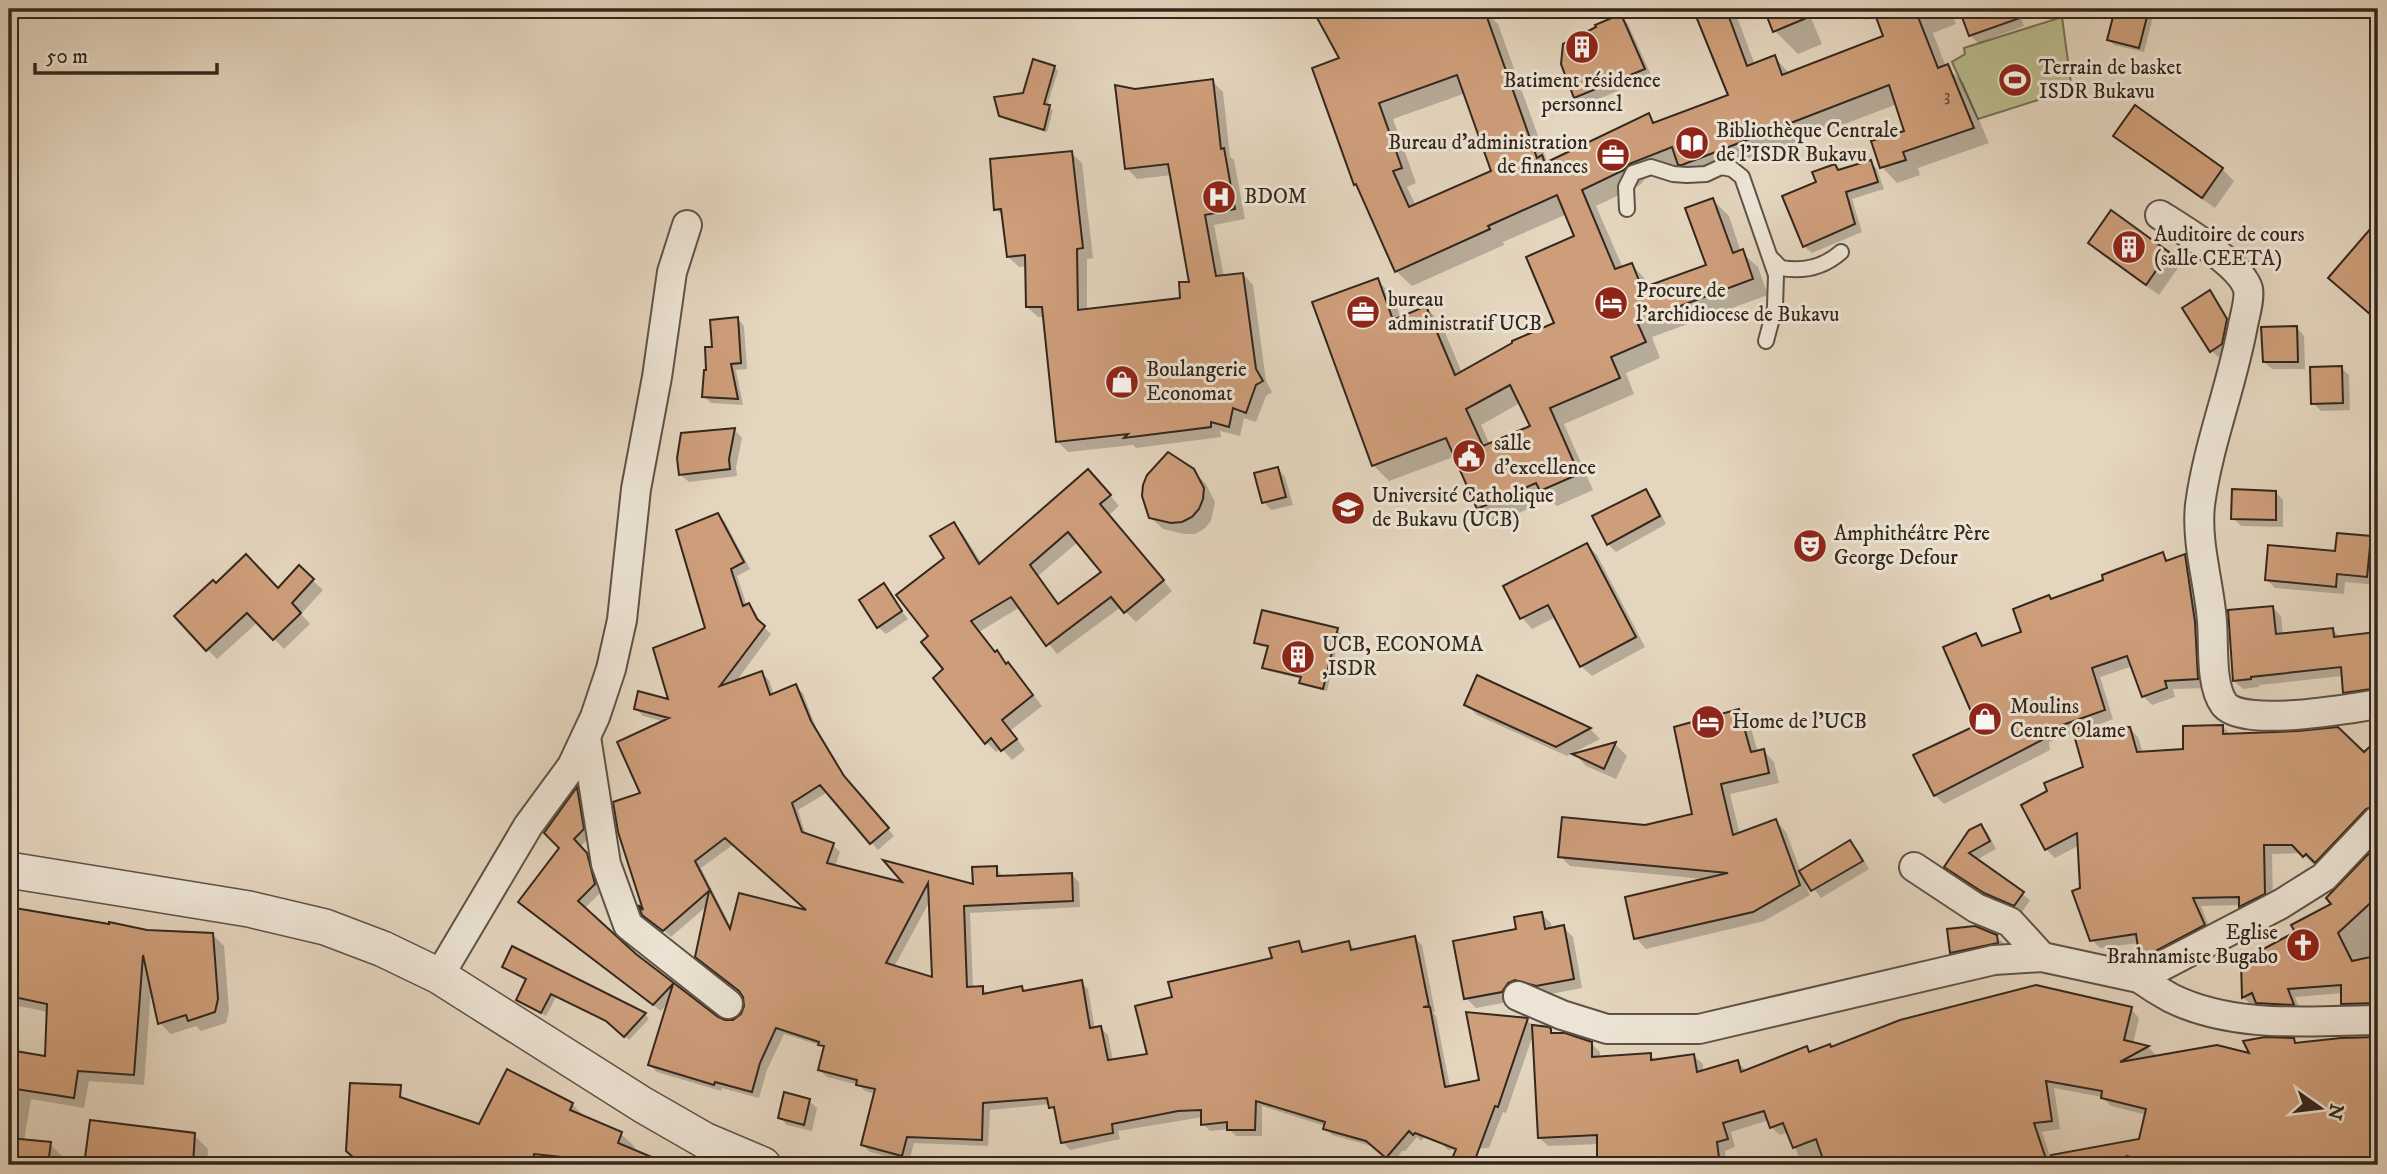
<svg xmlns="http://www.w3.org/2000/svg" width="2387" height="1174" viewBox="0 0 2387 1174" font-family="'IM FELL DW Pica',serif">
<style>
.green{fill:#babc8e;stroke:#767256;stroke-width:2}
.shadow{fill:#0003;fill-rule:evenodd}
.building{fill:#ce9e7a;stroke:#33271e;stroke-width:2;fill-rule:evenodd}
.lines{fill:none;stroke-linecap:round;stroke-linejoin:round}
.service-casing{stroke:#5f5246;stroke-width:18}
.minor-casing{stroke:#5f5246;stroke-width:32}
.tertiary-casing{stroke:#5f5246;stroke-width:38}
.service{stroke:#ede4d5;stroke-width:14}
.minor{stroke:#ede4d5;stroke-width:28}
.tertiary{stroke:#ede4d5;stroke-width:35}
.labels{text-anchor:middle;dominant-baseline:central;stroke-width:6;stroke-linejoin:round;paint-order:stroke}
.number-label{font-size:18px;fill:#5a4535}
.poi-label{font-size:21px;fill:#33271e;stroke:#ede4d5;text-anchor:start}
</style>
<rect width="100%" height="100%" fill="#e4d5be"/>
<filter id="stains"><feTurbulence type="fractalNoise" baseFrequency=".00286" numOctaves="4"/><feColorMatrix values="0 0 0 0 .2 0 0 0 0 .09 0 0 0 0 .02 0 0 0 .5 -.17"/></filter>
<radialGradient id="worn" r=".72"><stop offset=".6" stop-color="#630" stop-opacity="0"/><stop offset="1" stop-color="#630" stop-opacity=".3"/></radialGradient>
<polygon class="green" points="2062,17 2073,98 2041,99 1978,119 1952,62 1965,54 1964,48"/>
<g class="shadow">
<path d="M1333,9H1459L1461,16L1483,9L1498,24L1548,164L1648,116L1657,124L1730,96L1695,9H1734L1755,65L1774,57L1790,74L1885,37L1877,15L1866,20L1854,9H1950L1956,24L1933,33L1946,67L1963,82L1989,143L1918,168L1920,175L1897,183L1882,167L1906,132L1897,104L1698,180L1681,165L1645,179L1640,185L1596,206L1623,268L1632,265L1647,281L1650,287L1708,266L1713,200L1729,216L1741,252L1758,267L1768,295L1652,337L1660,358L1626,373L1634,394L1564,424L1593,490L1557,506L1550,499L1494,524L1478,508L1456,456L1389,481L1373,465L1377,280L1393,296L1401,318L1426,308L1441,323L1462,373L1556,323L1577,237L1567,214L1503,242L1504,245L1412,286L1396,271L1360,188L1355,184L1342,59L1318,17ZM1466,93L1493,171L1416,206L1407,187L1416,183L1393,119ZM1520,403L1532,427L1490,445L1481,425Z"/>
<polygon points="1635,9 1650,9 1639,13"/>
<polygon points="1766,9 1807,9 1822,44 1798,54 1775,31"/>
<polygon points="1961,9 2018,9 2024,26 1978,43 1970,35"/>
<polygon points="2117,9 2155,9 2144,52 2114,45 2109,40"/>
<polygon points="1620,16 1628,24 1652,77 1584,105 1576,97"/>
<polygon points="1034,62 1055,68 1058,71 1047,106 1053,110 1047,132 1004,119 1000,115 1024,94"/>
<polygon points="1212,81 1223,92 1230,157 1234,160 1245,219 1214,225 1224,277 1243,274 1253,285 1266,381 1272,392 1266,396 1256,422 1244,418 1240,436 1220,431 1221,437 1136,448 1133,445 1068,452 1058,442 1045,317 1038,317 1027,307 1027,266 1019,267 1008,257 1004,217 996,209 1071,153 1082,163 1093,258 1087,259 1087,311 1182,300 1191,283 1172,175 1137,179 1127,168 1135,91"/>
<polygon points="2116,135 2222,169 2234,181 2215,208 2128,147"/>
<polygon points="1870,162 1877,169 1884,189 1852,199 1862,232 1812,253 1804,246 1818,183 1835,166 1840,171"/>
<polygon points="2378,223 2378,322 2331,277"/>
<polygon points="2090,243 2168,253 2180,265 2159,295 2102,255"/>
<polygon points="2209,293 2233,327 2228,351 2218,357 2212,351"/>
<polygon points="738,319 744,326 747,369 736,370 743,405 711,403 704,396 714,348"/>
<polygon points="2297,328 2304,336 2305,369 2272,369 2264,362"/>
<polygon points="2341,368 2349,375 2350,410 2321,411 2313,403"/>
<polygon points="735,430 742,438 736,468 737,476 689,482 681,475 682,435"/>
<polygon points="1278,469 1285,477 1293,505 1271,510 1264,502"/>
<polygon points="1193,471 1206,484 1215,502 1211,521 1204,529 1195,534 1184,534 1163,529 1150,517"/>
<path d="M1098,481L1119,506L1109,515L1172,591L1136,622L1121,607L1057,654L1020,607L979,632L996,653L1018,675L1042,706L1011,730L1025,750L1012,760L1001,748L996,752L986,742L946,670L931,636L953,524L963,534L982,564ZM1078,542L1104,573L1060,605L1038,576Z"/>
<polygon points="1645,491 1653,499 1666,524 1616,552 1608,544"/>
<polygon points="2275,492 2283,500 2283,527 2241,526 2233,518"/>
<path d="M718,515L725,522L750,569L737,576L747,606L749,605L756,613L762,625L771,634L735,683L761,673L769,680L774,695L795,686L803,693L817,730L851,786L894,836L878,850L828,792L798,810L806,836L833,845L840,852L835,867L907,885L888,863L974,887L996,868L1004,878L1072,875L1079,882L1080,907L970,913L973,988H982L989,995L1021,988L1026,992L1081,982L1088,989L1095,1029L1101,1028L1108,1035L1113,1061L1149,1056L1174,998L1274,959L1298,943L1306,953L1349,943L1356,950L1415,938L1422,945L1435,1012L1433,1013L1436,1016L1450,1087L1481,1082L1469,1014L1527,1020L1534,1027L1550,1030L1555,1035L1591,1043L1600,1052V1058L1650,1055L1656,1061L1694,1056L1703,1064V1072L1737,1062L1747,1071L1806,1048L1811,1053L1831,1048L2131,1009L2139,1018L2133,1044L2149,1048L2158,1057L2252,1056L2294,1040L2298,1044L2341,1039L2378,1038V1142L2375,1143L2378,1165H2085L2082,1151L2140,1141L2147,1115L2111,1106L2102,1097L2054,1088L2060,1129L2042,1132L2053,1165H1802L1789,1132L1780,1135L1771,1127L1769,1120L1731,1132L1735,1147L1725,1151L1726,1165H1599V1144L1548,1146L1539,1137L1534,1032L1506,1113L1503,1112L1489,1148L1448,1150L1440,1142L1447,1111L1421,1141L1417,1137L1405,1151H1402L1393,1164L1375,1147L1332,1135L1325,1128V1126L1262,1106V1136H1236L1229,1129L1210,1131L1203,1124V1117L1118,1131L1120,1139L1070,1150L1063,1142L1057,1114L1050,1104L990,1110L988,1146L914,1143L909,1162L870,1152L863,1145L875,1094L865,1091L859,1085L827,1077L819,1070L825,1049L822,1046L784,1034L767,1070L759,1098L722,1088L721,1091L657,1072L650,1065L669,1002L661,1011L527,909L561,848L577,790L584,796L590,837L580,847L594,862L602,891L584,909L635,955L717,1019L725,1022L734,1021L743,1015L746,1006L743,994L704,963L708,905L671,937L647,916L643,794L665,722L643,716L636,709L671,701L707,629ZM734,844L811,913L732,929L701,868ZM931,899L934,979L894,967Z"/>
<polygon points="2370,538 2378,546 2378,696 2353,700 2345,692 2343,676 2259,685 2259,687 2243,689 2234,681 2272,607 2281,616 2283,635 2333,630 2341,638 2375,634 2377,585 2345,582 2344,594 2275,588 2267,580 2337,553"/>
<polygon points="1587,545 1597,555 1645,647 1592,676 1581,666 1556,617 1532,629 1522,618 1506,587"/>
<polygon points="2163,554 2170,562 2185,556 2194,565 2207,688 2173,689 2175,697 2152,705 2143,696 2133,666 2100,677 2113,719 2087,729 2129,728 2138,737 2143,753 2185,750 2223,727 2231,735 2363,755 2378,741 2378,815 2324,870 2316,861 2313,864 2302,853 2272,854 2273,902 2249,915 2241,905 2201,906 2212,934 2150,963 2141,954 2139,943 2100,948 2092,940 2082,889 2080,845 2055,858 2046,849 2086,768 2074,733 2049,742 2050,750 1944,804 1935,795 1979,726 1975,635 1986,647 2024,633 2049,597 2053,601 2106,581"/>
<polygon points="299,568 323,590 301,614 310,624 284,649 258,622 217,659 207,649 216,585 278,591"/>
<polygon points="883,586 908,619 886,634 878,627"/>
<polygon points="1337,630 1340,633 1327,691 1305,686 1301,682 1302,679 1268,671 1264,668 1269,648 1259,646 1256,642"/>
<polygon points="1478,678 1590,729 1600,739 1567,756 1477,715 1466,704"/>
<polygon points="1739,711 1749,721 1758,753 1764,751 1774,762 1779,783 1730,794 1740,835 1776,821 1786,832 1801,872 1850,842 1858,850 1869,869 1821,898 1805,877 1803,878 1810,895 1764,921 1646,949 1636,938 1704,879 1570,866 1560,856 1645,827 1694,815"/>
<polygon points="1615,744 1627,756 1616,779 1586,766 1576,755"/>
<polygon points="1981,826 1988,833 1996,849 1976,860 2030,900 2022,912 1993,900 1946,867"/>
<polygon points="2378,846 2378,1013 2351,1012 2342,1004 2342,993 2295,997 2301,1013 2266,1011 2258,1003 2252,1006 2243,997 2242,962 2298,933 2334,904 2328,898"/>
<polygon points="9,909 147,932 213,935 224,946 229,1011 226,1023 201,1031 196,1026 171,1034 160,1023 151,989 144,1085 89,1081 84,1108 31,1099 24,1141 50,1144 61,1155 60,1165 9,1165 9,1051 47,1058 48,1012 9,1004"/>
<polygon points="1541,914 1551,923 1552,929 1563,927 1573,937 1582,988 1476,1008 1466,998 1518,931"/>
<polygon points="1996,936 2004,944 2005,951 1960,960 1952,952"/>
<polygon points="504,966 645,1014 649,1019 629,1040 613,1025 556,997 546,1016 518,999 528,981"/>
<polygon points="400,1098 480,1126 572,1104 587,1119 621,1134 635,1147 633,1151 668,1165 407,1165"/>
<polygon points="809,1101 817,1108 812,1131 787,1125 780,1117"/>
<polygon points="91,1122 194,1135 208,1149 207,1165 86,1165"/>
<polygon points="1452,1161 1471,1165 1451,1165"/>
</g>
<g class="building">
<path d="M1329,9H1484L1537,158L1542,155L1545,163L1649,113L1653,123L1728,95L1693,9H1726L1747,66L1775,55L1782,75L1883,36L1873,9H1915L1938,68L1948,64L1974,128L1903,152L1906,160L1880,168L1871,141L1904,131L1889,85L1682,165H1678L1672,147L1629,164L1624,170L1582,190L1615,269L1632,263L1642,288L1706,265L1685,208L1713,198L1733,253L1743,249L1753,279L1637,322L1646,342L1611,357L1620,378L1550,408L1579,474L1540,491L1536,483L1477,509L1446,438L1372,466L1312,302L1378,278L1393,320L1426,306L1455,375L1512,343V341L1554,323L1526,257L1574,236L1557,195L1488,226L1490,229L1395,272L1356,184L1354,185L1312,68L1339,58L1316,16ZM1457,75L1491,171L1409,207L1393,171L1402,168L1379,103ZM1510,385L1530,426L1483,446L1466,409Z"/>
<polygon points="1764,9 1828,9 1773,32"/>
<polygon points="1959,9 2037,9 2037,12 1969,36"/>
<polygon points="2115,9 2149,9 2139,48 2107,40"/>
<polygon points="1621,14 1645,69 1574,98 1561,64 1563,44 1596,27 1595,25"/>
<polygon points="1033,59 1055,66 1044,104 1050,105 1044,130 999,116 994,97 1023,93"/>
<polygon points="1213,79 1221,149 1224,148 1235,209 1205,215 1216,276 1243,273 1256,369 1263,381 1256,385 1246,413 1233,408 1229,427 1211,422 1211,427 1124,438 1128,434 1056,442 1042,307 1026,307 1025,255 1007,257 1001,209 994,210 990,159 1072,151 1083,248 1077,249 1078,310 1180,298 1179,282 1189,282 1168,164 1125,169 1115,85 1135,89"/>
<polygon points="2135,105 2223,168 2202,198 2113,136"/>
<polygon points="1871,160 1878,182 1846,192 1855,224 1803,247 1782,196 1816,182 1812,172 1835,164 1838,170"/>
<polygon points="2111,210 2169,252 2146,285 2088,243"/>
<polygon points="2378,220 2378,321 2328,278"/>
<polygon points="2210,290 2227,319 2222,344 2210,352 2182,308"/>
<polygon points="738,317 741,363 731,364 738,399 702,397 704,370 706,370 705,347 712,347 710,320"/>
<polygon points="2297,326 2298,362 2263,362 2261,327"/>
<polygon points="2342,366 2343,403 2311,404 2310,367"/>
<polygon points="735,428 729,459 730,469 679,475 677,458 681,433"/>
<polygon points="1168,452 1194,469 1204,488 1203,499 1199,509 1192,517 1182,522 1171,523 1149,518 1142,496 1143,485 1147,475"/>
<polygon points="1278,467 1286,497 1262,503 1254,473"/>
<path d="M1088,469L1111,495L1100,504L1164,580L1124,613L1111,597L1046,646L1011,597L971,621L995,652L997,650L1006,664L1008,662L1033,695L1002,720L1017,739L1001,751L991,738L985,744L933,678L943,669L921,642L928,636L896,595L944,558L930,536L954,522L979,564ZM1068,532L1101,572L1058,604L1030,565Z"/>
<polygon points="1646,489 1660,516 1607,545 1592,516"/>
<polygon points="2232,489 2276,491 2276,520 2231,519"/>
<path d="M718,513L744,562L731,569L743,606L749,603L757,619L765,626L720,686L762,671L770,695L796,684L811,721L844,776L889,828L870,844L820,785L792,803L802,832L834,843L827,863L902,882L883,860L973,884L972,867L997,866V876L1072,873L1073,901L964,906L967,987L983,986V994L1022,986L1023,991L1082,980L1090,1028L1101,1026L1108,1060L1147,1054L1135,1006L1172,997L1168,982L1272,958L1269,948L1299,941L1302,952L1349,941L1351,950L1415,936L1429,1006L1423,1007H1430L1445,1087L1479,1080L1466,1012L1528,1018L1498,1107L1495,1106L1473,1165L1452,1159L1456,1149L1415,1133L1413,1135L1409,1131L1386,1158L1366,1141L1323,1129L1325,1122L1256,1101L1255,1130H1227V1122L1201,1125V1110L1178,1111L1112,1124L1113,1133L1061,1143L1054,1107L1049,1108L1047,1098L983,1103L982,1140L907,1137L902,1156L861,1145L875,1089L856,1085L857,1080L818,1070L824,1046L818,1045L819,1042L776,1028L760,1063L752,1092L715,1082L714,1085L648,1065L673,984L653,1005L518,902L559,848L544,833L577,787L584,829L574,839L587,853L595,884L578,901L636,954L718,1017L725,1020H733L741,1014L744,1006L743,997L739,991L695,957L709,891L663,931L642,915L638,905L643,910L618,832L613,802L640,793L617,742L669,718L634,709L638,691L668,699L653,648L705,628L676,530ZM725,838L806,910L739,893L730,929L695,861ZM928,883L932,977L886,963Z"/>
<polygon points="2337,533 2371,536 2367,577 2337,574 2336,587 2265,580 2268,545 2335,551"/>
<polygon points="1587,543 1636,637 1580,667 1548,605 1520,619 1503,586"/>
<polygon points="2163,552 2166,561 2185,554 2195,622 2198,679 2165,681 2167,688 2142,697 2127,656 2092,668 2105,710 2040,733 2042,740 1934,796 1913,755 1977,725 1943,647 1976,633 1982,646 2021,632 2013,609 2049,595 2051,599 2103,580 2102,575"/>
<polygon points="246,554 278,588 299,565 314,579 292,603 301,613 273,640 247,613 206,651 174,616 213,580 216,583"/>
<polygon points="884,583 902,611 877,628 859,600"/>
<polygon points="2273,606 2276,634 2333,628 2334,637 2376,632 2378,688 2343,693 2341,667 2251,677 2251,679 2233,681 2228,610"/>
<polygon points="1262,610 1338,628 1323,689 1299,683 1301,677 1262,668 1268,646 1254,643"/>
<polygon points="1477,675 1535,702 1591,728 1556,747 1464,705"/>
<polygon points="1739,709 1751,752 1764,749 1769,773 1721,784 1733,835 1776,819 1800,885 1753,912 1634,939 1625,897 1728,873 1558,857 1562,817 1645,825 1692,814 1674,727"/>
<polygon points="2223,725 2223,734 2298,731 2338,727 2364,752 2378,739 2378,804 2366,809 2315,863 2306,854 2303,857 2292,845 2264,845 2265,894 2239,907 2239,897 2193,898 2205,925 2150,954 2139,955 2136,934 2090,941 2072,891 2080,888 2077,833 2045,850 2021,805 2047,791 2044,783 2083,767 2072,728 2130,727 2137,752 2183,749 2183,726"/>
<polygon points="1616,742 1604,769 1572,754"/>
<polygon points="1981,824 1990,841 1969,853 2024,892 2014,906 1984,893 1944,867 1969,830"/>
<polygon points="1850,840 1863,861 1811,891 1799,871"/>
<polygon points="2378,844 2378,896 2338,933 2352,961 2370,957 2378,969 2378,1003 2341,1004 2341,985 2288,989 2294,1005 2256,1003 2252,993 2242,998 2241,961 2295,932 2291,925 2331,904 2326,898"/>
<polygon points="9,907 109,924 109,922 147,930 213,933 218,999 215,1012 188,1021 186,1015 158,1024 143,955 134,1075 78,1071 74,1098 9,1088 9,1050 45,1056 47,1004 9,996"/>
<polygon points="1542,912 1545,929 1564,925 1574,979 1536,986 1515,980 1508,983 1502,992 1464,999 1453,941 1516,929 1514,917"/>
<polygon points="1975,926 1997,935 1998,943 1950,953 1947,929"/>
<polygon points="512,946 646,1013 624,1037 606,1021 551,994 541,1013 516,1000 526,979 502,967"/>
<polygon points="2036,985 2132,1007 2124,1040 2149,1046 2120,1062 2217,1045 2249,1053 2243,1041 2265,1037 2294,1038 2295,1043 2341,1038 2378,1037 2378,1165 2194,1165 2152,1158 2151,1162 2127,1156 2128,1165 2052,1165 2051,1155 2139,1139 2146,1109 2101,1098 2102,1091 2046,1081 2052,1121 2034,1123 2048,1165 1825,1165 1816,1139 1793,1148 1783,1123 1770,1128 1764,1111 1723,1123 1728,1139 1717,1142 1720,1165 1597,1165 1597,1135 1538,1138 1532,1025 1549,1027 1551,1029 1551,1033 1565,1033 1592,1042 1592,1057 1651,1053 1651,1060 1694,1054 1697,1072 1738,1060 1741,1072 1807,1046 1809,1052 1830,1044 1831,1047 1900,1020"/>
<polygon points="507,1069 573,1103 570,1110 622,1132 618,1143 666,1163 665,1165 638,1165 534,1154 533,1165 362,1165 346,1151 350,1083 401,1085 400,1097 479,1124"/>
<polygon points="784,1092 810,1099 804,1125 778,1118"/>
<polygon points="90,1120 195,1133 193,1165 84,1165"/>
<polygon points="9,1138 51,1142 48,1165 9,1165"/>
</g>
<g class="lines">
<g class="service-casing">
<g id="service">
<polyline points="1627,209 1626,187 1633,173 1651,167 1673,174 1687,175 1706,174 1721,167 1732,169 1742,177 1776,275 1775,307 1766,341"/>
<path d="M1771,258L1781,268C1804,272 1824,267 1841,252"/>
</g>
</g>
<g class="minor-casing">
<g id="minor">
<path d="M2160,215C2182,229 2241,264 2248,289C2250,299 2245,315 2243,325C2232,386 2208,444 2200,505C2196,544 2209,582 2212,621C2214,643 2210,685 2224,704C2242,728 2349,709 2378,704"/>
<polyline points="586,737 606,864 628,925 728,1004"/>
<path d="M2378,820L2324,877L2281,904L2139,978C2149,985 2160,992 2171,998C2234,1029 2310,1021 2378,1020"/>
<polyline points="1914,867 1976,908 2010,922 2042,957"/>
<polyline points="439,976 528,826 572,766 595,717 611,669 622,620 636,489 657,377 672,272 687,225"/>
<polyline points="1518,996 1562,1015 1607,1029 1699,1029 1994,960 2042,957 2139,978"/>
</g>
</g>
<g class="tertiary-casing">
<polyline id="tertiary" points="9,870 249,909 325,927 383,949 439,976 643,1105 704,1140 763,1165"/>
</g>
<use href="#service" class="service"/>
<use href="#minor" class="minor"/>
<use href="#tertiary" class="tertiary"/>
</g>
<defs>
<g id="building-disc" transform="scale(1.75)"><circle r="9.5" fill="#8f2418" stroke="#ede4d5"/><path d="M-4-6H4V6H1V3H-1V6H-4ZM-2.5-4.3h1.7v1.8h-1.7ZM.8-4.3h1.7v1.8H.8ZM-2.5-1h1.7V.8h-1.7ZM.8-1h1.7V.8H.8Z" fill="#fff"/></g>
<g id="stadium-disc" transform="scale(1.75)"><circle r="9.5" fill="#8f2418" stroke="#ede4d5"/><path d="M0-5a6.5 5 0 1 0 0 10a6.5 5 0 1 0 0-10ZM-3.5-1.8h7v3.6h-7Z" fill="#fff"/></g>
<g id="library-disc" transform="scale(1.75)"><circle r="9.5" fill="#8f2418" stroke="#ede4d5"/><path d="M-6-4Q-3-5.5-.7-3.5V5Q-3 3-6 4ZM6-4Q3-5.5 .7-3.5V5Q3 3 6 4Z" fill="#fff"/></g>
<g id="office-disc" transform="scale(1.75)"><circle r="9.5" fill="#8f2418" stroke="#ede4d5"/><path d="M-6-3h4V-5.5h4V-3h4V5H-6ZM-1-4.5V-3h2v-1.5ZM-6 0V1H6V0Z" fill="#fff"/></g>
<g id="hospital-disc" transform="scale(1.75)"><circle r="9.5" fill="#8f2418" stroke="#ede4d5"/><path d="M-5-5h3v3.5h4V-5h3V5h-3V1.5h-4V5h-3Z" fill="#fff"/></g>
<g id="hotel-disc" transform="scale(1.75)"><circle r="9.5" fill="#8f2418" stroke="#ede4d5"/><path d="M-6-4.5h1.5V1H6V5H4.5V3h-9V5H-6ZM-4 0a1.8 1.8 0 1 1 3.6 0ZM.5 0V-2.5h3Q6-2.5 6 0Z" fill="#fff"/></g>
<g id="shop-disc" transform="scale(1.75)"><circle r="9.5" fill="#8f2418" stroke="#ede4d5"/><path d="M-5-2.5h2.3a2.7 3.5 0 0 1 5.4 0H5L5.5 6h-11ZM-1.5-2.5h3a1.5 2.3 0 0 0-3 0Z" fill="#fff"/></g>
<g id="civic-disc" transform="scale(1.75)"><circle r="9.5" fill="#8f2418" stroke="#ede4d5"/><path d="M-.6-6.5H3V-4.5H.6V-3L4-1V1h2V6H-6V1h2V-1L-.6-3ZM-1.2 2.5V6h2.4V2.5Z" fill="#fff"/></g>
<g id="university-disc" transform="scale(1.75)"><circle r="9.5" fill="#8f2418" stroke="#ede4d5"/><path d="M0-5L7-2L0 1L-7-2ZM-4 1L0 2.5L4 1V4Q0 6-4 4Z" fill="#fff"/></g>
<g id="theatre-disc" transform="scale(1.75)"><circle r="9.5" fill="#8f2418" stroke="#ede4d5"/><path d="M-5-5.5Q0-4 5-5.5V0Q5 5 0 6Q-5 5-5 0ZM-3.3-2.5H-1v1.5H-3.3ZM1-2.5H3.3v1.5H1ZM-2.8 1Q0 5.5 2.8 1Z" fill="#fff"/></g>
<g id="church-disc" transform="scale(1.75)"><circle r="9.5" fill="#8f2418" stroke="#ede4d5"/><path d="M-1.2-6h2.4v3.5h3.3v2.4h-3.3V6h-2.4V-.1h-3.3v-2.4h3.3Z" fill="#fff"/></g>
</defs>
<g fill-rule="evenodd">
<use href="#building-disc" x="1582" y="47"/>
<use href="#stadium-disc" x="2015" y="80"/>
<use href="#library-disc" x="1692" y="143"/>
<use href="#office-disc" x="1613" y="155"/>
<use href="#hospital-disc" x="1219" y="197"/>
<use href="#building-disc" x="2129" y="247"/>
<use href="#hotel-disc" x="1611" y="303"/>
<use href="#office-disc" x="1363" y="312"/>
<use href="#shop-disc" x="1122" y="382"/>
<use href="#civic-disc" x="1469" y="456"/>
<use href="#university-disc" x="1348" y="508"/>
<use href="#theatre-disc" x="1810" y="546"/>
<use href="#building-disc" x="1298" y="657"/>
<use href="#shop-disc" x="1985" y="719"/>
<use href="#hotel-disc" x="1708" y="722"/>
<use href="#church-disc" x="2303" y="945"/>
</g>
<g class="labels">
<g class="number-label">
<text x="1947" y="96">3</text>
</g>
<g class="poi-label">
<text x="2039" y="68">Terrain de basket<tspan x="2039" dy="24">ISDR Bukavu</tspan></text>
<text x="1582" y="81" text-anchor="middle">Batiment résidence<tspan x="1582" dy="24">personnel</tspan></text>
<text x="1716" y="131">Bibliothèque Centrale<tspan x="1716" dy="24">de l’ISDR Bukavu</tspan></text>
<text x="1588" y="143" text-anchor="end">Bureau d'administration<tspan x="1588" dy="24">de finances</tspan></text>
<text x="1244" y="197">BDOM</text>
<text x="2154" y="235">Auditoire de cours<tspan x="2154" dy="24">(salle CEETA)</tspan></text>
<text x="1636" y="291">Procure de<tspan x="1636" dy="24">l'archidiocese de Bukavu</tspan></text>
<text x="1388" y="300">bureau<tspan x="1388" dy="24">administratif UCB</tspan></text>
<text x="1146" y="370">Boulangerie<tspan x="1146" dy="24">Economat</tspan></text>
<text x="1494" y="444">salle<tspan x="1494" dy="24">d'excellence</tspan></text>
<text x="1372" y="496">Université Catholique<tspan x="1372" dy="24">de Bukavu (UCB)</tspan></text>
<text x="1834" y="534">Amphithéâtre Père<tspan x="1834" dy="24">George Defour</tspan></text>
<text x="1322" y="645">UCB, ECONOMA<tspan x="1322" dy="24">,ISDR</tspan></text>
<text x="2010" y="707">Moulins<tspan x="2010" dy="24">Centre Olame</tspan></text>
<text x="1732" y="722">Home de l’UCB</text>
<text x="2278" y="933" text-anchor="end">Eglise<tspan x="2278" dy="24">Brahnamiste Bugabo</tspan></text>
</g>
</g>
<rect width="2387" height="1174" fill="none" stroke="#e4d5be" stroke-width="35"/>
<rect x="10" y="10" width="2366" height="1153" fill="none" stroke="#33271e" stroke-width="3.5"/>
<rect x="18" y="18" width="2352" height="1139" fill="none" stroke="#33271e" stroke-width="2"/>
<g transform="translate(2320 1108) rotate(104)" stroke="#ede4d5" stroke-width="5" paint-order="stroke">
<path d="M0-5L12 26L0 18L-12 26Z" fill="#33271e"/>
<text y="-10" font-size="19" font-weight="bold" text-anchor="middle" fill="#33271e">N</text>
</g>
<path d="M35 63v10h182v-10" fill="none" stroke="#33271e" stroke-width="3.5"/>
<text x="46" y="63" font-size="21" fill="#33271e" stroke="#ede4d5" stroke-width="5" paint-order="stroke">50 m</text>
<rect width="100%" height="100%" filter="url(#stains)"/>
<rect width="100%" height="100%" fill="url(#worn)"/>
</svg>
